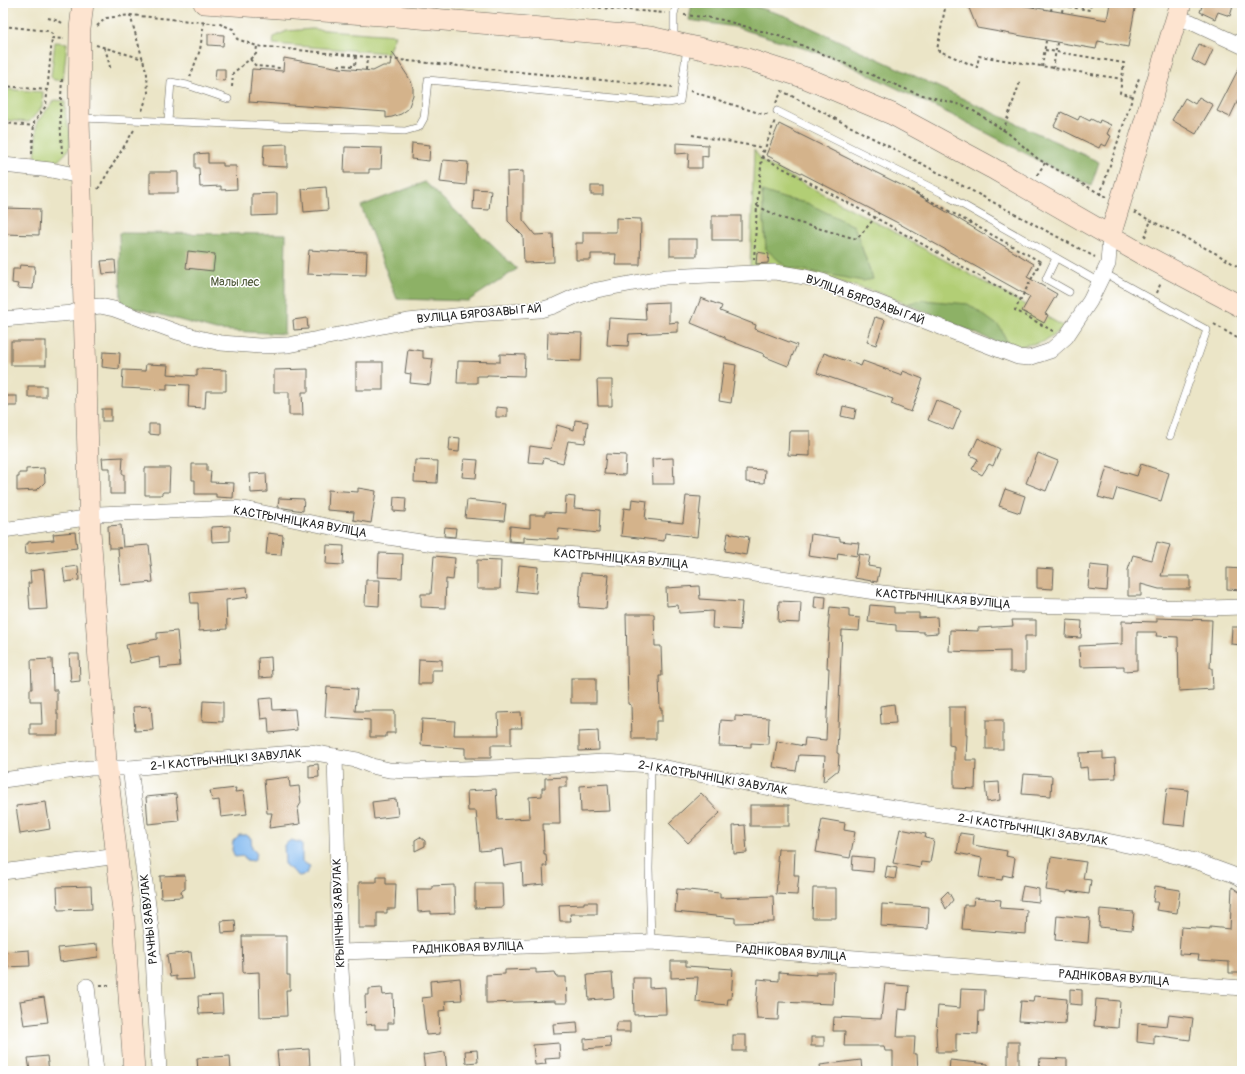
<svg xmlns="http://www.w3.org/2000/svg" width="1245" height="1074" viewBox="0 0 1245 1074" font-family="Pangolin,sans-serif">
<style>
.green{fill:#b2ce74;stroke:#677548;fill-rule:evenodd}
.forest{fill:#8db166;stroke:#546641}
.water{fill:#7fb7ef;stroke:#4e6a86}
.building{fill:#d4b38b}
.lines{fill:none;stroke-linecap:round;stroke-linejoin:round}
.service-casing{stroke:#646258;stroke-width:8}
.minor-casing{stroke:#646258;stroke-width:16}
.secondary-casing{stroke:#646258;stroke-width:22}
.path{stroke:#646258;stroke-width:2;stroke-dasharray:3 3;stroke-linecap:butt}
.service{stroke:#fff;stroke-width:7}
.minor{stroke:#fff;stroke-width:15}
.secondary{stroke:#fde4d0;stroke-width:21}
.labels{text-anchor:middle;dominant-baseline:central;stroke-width:3;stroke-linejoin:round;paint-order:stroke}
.park-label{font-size:12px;fill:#505a3b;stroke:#fff}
.street-label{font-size:12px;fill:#1c1c1c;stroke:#fff}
</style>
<rect width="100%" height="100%" fill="#fff"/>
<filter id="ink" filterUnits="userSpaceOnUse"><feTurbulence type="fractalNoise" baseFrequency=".025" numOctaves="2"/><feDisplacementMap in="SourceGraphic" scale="8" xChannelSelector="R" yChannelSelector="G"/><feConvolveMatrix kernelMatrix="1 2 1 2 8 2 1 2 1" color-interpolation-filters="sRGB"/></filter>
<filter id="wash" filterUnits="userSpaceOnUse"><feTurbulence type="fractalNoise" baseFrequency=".012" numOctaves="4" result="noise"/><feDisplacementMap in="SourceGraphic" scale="16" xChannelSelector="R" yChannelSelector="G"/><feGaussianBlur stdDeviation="0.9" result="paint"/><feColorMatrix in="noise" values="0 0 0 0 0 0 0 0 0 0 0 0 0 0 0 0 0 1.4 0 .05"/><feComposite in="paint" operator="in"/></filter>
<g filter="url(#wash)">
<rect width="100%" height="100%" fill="#ebe5c7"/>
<g class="green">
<polygon points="312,29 395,35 388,53 273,44 274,37 287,31"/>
<polygon points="55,42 67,43 63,80 54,80 51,77"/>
<polygon points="3,89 43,92 42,107 29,122 3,120"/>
<polygon points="55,100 65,101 66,119 70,132 70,147 65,154 59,160 51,163 35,162 37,122"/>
<path d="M754,150L763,162L872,220L1065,327L1043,342L1010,348L922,300L907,304L879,293L815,275L750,268ZM762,192L786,199L854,226L873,279L766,249Z"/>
</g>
<g class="forest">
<polygon points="692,3 744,3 786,16 1099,162 1091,186 1038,160 960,119 832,57 735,27 689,20"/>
<polygon points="425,182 517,269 468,301 397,299 361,206"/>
<polygon points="762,191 786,199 807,203 854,226 873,279 863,281 786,267 766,249"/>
<polygon points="119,233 286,234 284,334 216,330 121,304"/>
<polygon points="922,300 968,304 1000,327 1010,348 907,304"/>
</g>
<g class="water">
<polygon points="239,835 246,835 251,838 252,848 257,854 254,861 246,860 244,856 235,857 232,850 233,841"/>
<polygon points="291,840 302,843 302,862 310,866 307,874 299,876 285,865 284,845"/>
</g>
<g id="blocks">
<g class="building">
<polygon points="967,3 1008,3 1107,20 1110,3 1136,3 1128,47 1098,41 1096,49 977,28"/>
<polygon points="1198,3 1234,3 1230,16 1218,12 1215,19 1200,12 1202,6 1198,5"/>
<polygon points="208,34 224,35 223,46 208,45"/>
<polygon points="1199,44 1213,50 1205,67 1192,60"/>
<polygon points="392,52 411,81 413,88 413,95 408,109 401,114 392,117 386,118 386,112 249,102 252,69 283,71 284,58 340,68 373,71 383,66 390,66"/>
<polygon points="1242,62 1242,100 1239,98 1230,117 1217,111"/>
<polygon points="216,69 225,69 225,81 215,80"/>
<polygon points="1199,97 1213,105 1196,134 1172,120 1185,98 1195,104"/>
<polygon points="1061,112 1078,120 1080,116 1090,121 1091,119 1099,123 1100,120 1111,125 1107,134 1111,136 1106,146 1101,144 1099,148 1054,126"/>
<polygon points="779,124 905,187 1034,264 1027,277 1057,294 1045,314 1048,315 1044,323 1022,311 1030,297 898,223 766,155"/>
<polygon points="412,143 430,145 429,161 411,159"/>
<polygon points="676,143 708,145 708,157 702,156 702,168 688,168 689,153 676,154"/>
<polygon points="287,144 287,167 263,166 264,145"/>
<polygon points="345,147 382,148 381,169 369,169 369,173 344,173"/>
<polygon points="208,153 208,163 223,163 223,166 236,166 237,189 221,190 221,186 200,187 199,168 195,168 195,154"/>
<polygon points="443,160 468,162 466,185 440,182"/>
<polygon points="523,171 523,220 535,235 553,234 554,262 524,263 523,236 508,221 507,172"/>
<rect x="150" y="172" width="28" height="21"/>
<rect x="591" y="186" width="12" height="9"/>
<polygon points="326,187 328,210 304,212 302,189"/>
<polygon points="474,189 491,190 489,210 473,209"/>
<polygon points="277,193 277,215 252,216 252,194"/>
<polygon points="4,208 40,209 39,235 3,234"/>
<rect x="712" y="216" width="29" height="24"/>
<polygon points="616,218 641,219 640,265 615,265 616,254 591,254 591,260 576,260 576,243 583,243 583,232 616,232"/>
<rect x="670" y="239" width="27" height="17"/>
<polygon points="309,250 341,252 341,251 367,252 366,275 331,274 331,275 307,274"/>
<polygon points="188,251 215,254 213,271 186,268"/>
<polygon points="757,252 769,254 768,263 756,264"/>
<polygon points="115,260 116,273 103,274 101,261"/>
<polygon points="20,265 35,266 33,289 17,288 18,284 12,283 13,269 19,269"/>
<polygon points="701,298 722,306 720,311 756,325 755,329 797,345 788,366 763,356 764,354 725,339 725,337 691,323"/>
<polygon points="669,302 669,323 678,322 678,332 629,334 628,346 607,345 609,318 646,320 645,303"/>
<polygon points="875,317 885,320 876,345 867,342"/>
<polygon points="307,318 308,329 294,330 293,320"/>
<polygon points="548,332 582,333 581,361 547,360"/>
<rect x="11" y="341" width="35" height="24"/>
<polygon points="408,349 423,351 423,358 433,359 430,385 410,383 411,374 405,373"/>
<polygon points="103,352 120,353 119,369 102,367"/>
<polygon points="824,353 861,366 863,361 902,375 903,371 923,379 911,412 891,404 893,399 817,373"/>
<polygon points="500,354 525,355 524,376 487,375 487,376 477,376 477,383 457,383 458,361 500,362"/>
<rect x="356" y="362" width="27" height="28"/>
<polygon points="724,363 736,365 731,403 719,401"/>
<polygon points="146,364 168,365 167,374 197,376 197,369 226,370 226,391 206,391 205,408 188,407 189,385 167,384 167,390 122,388 123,370 145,371"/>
<polygon points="308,369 308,392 302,392 303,415 289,415 289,392 274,392 274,370"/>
<polygon points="597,380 612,380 612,406 598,406"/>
<rect x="28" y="386" width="18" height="11"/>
<rect x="3" y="396" width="14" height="10"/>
<polygon points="936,400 961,410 953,430 928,420"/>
<polygon points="843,406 856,409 854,419 841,416"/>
<polygon points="496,407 507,408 507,417 496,417"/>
<rect x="102" y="409" width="9" height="12"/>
<polygon points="575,420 588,422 585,443 568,441 563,463 544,458 543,463 528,462 530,446 551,449 557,425 574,430"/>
<polygon points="149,424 159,424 159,435 149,434"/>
<polygon points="789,431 810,431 810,456 788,455"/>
<polygon points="450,437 460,438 459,452 449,451"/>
<polygon points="978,438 1000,449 993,466 989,464 982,475 972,469 978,459 970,455"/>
<polygon points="1038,453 1058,461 1046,491 1026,483"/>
<polygon points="606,454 626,455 625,475 604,474"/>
<polygon points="123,457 122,474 124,474 124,494 110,494 110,468 103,468 102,458"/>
<polygon points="673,458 674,484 653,484 652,459"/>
<polygon points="464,459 478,460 476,478 462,477"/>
<polygon points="415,460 438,461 437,483 414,482"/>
<polygon points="192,464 207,464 207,471 211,471 210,482 234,483 233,498 216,497 216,494 195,494 195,480 192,480"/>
<polygon points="1141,464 1169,473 1161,501 1117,488 1113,501 1098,497 1107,467 1137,476"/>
<polygon points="44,468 45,482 37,490 17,491 17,477 19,477 19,473 26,473 26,469"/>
<polygon points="145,468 170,468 169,492 163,492 161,495 145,495"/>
<polygon points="746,469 765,470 764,483 746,482"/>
<polygon points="266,473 267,492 251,493 250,474"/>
<polygon points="358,488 376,491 371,523 353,520 354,512 327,510 328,490 358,492"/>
<polygon points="1005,489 1025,496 1020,513 999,506"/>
<polygon points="566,496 575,497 574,508 600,510 599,533 559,529 558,539 524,537 524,542 509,541 510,526 530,528 530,515 545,515 545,512 565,513"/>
<polygon points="686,496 701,497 697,537 665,533 664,541 621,536 624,508 631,509 632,499 647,501 645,519 683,523"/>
<polygon points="394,497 406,498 405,512 393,511"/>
<polygon points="279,498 304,499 303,511 278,507"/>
<polygon points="467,500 506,504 504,521 465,518"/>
<polygon points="121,525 123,547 149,545 153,582 121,585 118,548 121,548 109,548 108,526"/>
<polygon points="230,526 230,541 212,542 211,527"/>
<polygon points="445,527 456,528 455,537 444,536"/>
<polygon points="75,532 77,548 26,554 25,544 28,544 28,542 54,540 53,534"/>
<polygon points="268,533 283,535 281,555 266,554"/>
<polygon points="728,533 749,537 746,555 725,551"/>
<polygon points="811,534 840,538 840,541 859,543 857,556 838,553 837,560 808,556"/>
<polygon points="1157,542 1170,545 1161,576 1190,576 1190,589 1159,589 1141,584 1141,596 1128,596 1128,570 1133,555 1152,560"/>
<polygon points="327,545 344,546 343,565 326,564"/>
<polygon points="379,553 403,554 402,578 378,577"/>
<polygon points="859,554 870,556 868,566 880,568 877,582 855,578"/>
<polygon points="434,556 455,558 453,580 446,579 445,608 421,607 421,594 431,594"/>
<polygon points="477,560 501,561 500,589 477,589"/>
<polygon points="519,565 538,567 536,593 516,591"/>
<polygon points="1090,565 1109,567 1107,591 1088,589"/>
<polygon points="78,566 79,580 65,582 63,568"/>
<polygon points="1037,568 1054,569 1053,589 1037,588"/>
<polygon points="1227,568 1242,569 1242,590 1227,589"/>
<polygon points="44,569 47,609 30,610 28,583 31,583 30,571"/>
<polygon points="581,573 609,575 606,609 579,607"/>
<polygon points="366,580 380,580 379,606 365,605"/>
<polygon points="699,586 700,599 742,602 740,630 712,628 713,611 679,613 678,605 667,606 666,588"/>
<polygon points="247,587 248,597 226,600 227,629 199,631 198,603 191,603 190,592"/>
<polygon points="815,596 826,597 825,609 814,608"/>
<polygon points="779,601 801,602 800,623 778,622"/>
<polygon points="870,605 894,607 894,613 919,613 919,618 937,617 938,633 924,634 924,632 896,631 896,625 868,622"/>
<polygon points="830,607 849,609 849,617 860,618 859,631 842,630 837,753 839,754 838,770 823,782 825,756 799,755 796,771 773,767 777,741 804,746 805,738 826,740 829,668 827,668 829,628 828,628"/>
<polygon points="626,614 654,614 655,646 661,646 662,676 659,676 660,709 662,709 662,721 656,721 656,739 632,739 631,705 628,704"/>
<polygon points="1157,618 1212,620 1210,668 1212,668 1213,689 1179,691 1178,637 1156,636 1157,632 1137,632 1137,670 1124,671 1124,666 1080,667 1079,646 1122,644 1122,621 1157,622"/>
<polygon points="1012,620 1036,620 1036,636 1025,636 1025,672 1010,672 1010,651 975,652 949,651 950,630 978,631 978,628 1013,626"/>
<polygon points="1067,620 1082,621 1081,638 1066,637"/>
<polygon points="1232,627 1242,627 1242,645 1231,644"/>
<polygon points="177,631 180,666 160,668 159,657 130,663 126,645 157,639 157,633"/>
<polygon points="69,654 79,654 80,681 71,682"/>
<polygon points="271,657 272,677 259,678 258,658"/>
<polygon points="52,659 53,690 57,690 57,714 58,714 58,735 30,735 30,724 42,724 41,701 30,701 30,689 32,689 31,660"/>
<polygon points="419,659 442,660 442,670 432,670 432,684 418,684"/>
<rect x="571" y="678" width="25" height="25"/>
<polygon points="327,687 357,689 355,711 395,711 395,733 386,733 386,737 370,737 370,720 325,717"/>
<polygon points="272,698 273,710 295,709 297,730 269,733 268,718 261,719 259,699"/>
<polygon points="203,701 223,702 223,722 202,721"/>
<polygon points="894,704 896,723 881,724 880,706"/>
<polygon points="151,706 153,730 135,731 133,707"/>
<polygon points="949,707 966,707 966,735 967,735 966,760 976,760 975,789 954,788 954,746 949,745"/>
<polygon points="521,712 522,728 511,728 511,745 491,745 491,758 465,758 465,748 421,745 422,719 455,721 454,735 499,735 498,713"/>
<polygon points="735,716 769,718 768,744 751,743 751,747 719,746 721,720 735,721"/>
<rect x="986" y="720" width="17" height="29"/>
<polygon points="598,731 599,750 579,751 579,732"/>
<polygon points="1103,752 1103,759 1115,758 1116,778 1088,779 1087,767 1080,768 1079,753"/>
<polygon points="318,764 319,777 309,778 309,765"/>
<polygon points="1024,774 1052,776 1051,796 1022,794"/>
<polygon points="289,777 290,787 299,786 301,803 298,808 300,824 269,828 272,813 267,813 264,780"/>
<polygon points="567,777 567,787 559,787 560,824 543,824 544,854 546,854 547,866 543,866 544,884 523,886 522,863 504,866 502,849 480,851 476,811 468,811 467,791 496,789 498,820 530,818 529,797 542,796 542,788 545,788 545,778"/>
<polygon points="999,782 1000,800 987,802 985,783"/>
<polygon points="608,784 610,811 581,812 580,786"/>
<polygon points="236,788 235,792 244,791 247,814 221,817 219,800 212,801 210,791"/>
<polygon points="1167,788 1188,790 1184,826 1163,824"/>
<polygon points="701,793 720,813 688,843 669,823"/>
<polygon points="176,794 179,821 148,824 146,797"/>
<polygon points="396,799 398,816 374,819 372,802"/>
<polygon points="46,802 50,829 20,834 16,806"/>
<rect x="750" y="805" width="39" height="21"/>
<polygon points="822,819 845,823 844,830 855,832 850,858 816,852"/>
<polygon points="745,825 747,853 734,854 733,826"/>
<polygon points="900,829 926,834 925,838 934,840 930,863 921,862 920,868 893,863"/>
<polygon points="960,833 974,835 973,845 1007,851 1006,856 1015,858 1012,877 1003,875 1002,880 979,877 982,858 957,853"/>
<polygon points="420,837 425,841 425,846 415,851 415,840"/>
<polygon points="778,849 795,849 794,875 799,875 797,895 776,894 779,861 777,861"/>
<polygon points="853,856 874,858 873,872 852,870"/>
<polygon points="1051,857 1086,862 1083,879 1091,880 1089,894 1068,891 1067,893 1046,890"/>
<polygon points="887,866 897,868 895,879 885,877"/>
<polygon points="185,875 185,889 181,891 182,897 161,898 160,876"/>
<polygon points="377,877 386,877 386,884 396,884 395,909 387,909 387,913 377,913 377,928 359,928 359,882 377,882"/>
<polygon points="475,883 502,883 503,907 475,908"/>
<polygon points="454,885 455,913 431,914 431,911 418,912 417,889 432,889 432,886"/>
<polygon points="91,886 92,909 58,910 57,887"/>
<polygon points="1023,886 1039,889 1039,902 1020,900"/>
<polygon points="1155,886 1180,890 1177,913 1156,910 1158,902 1153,902"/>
<polygon points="1232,887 1242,894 1242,973 1229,973 1229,962 1198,960 1199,955 1179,954 1181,927 1210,929 1210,927 1230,929"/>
<polygon points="813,888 836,888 836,918 812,918"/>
<polygon points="677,889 720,893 720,898 773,896 774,922 735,923 735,918 675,912"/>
<polygon points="948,891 953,900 946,909 941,898"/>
<polygon points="974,898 1001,900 1000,908 1027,910 1026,934 962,929 964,905 973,905"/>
<polygon points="584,902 597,902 597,914 570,914 571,921 560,921 559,905 584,904"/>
<polygon points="882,904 929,907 928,929 881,926"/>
<polygon points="1100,909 1134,912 1132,930 1099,927"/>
<polygon points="1057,915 1090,918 1088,943 1055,940"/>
<polygon points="235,920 236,932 222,933 221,921"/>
<polygon points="242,936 287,936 287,975 290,975 290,990 286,990 287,1016 260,1017 259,972 243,973"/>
<polygon points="97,944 98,957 60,962 58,948"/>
<polygon points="29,950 30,966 3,967 3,952"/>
<polygon points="191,952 194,979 176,980 176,976 170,977 167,955"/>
<polygon points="671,961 686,961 686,966 733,969 731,999 728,999 727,1005 696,1002 698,977 671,978"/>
<polygon points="536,969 536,973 555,972 557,977 566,977 567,1003 555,1003 555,1001 486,1003 486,975 505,974 505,970"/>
<polygon points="779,972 816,975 816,972 834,972 833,1004 779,1002 778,1020 757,1019 756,1007 758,979 779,981"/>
<polygon points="612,973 614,998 589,1000 587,975"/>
<polygon points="460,978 462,1000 445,1001 446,1010 439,1011 440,1034 426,1035 422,998 431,997 430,981"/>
<polygon points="633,978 649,978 649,988 665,987 666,1014 634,1015"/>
<polygon points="885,984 909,986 907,1010 899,1009 897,1037 915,1037 914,1054 917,1054 918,1071 893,1071 893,1051 885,1051 884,1046 844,1046 845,1031 833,1031 834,1017 881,1019"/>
<polygon points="382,988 383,995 393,994 394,1023 388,1023 388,1029 375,1029 375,1024 366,1025 365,995 369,995 369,989"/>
<polygon points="961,989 985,990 984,1011 979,1011 978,1034 956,1033 956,1052 937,1052 936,1033 938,1006 960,1008"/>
<polygon points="1070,989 1082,990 1082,1005 1070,1004"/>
<polygon points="222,995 223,1013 199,1014 198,996"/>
<polygon points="1034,996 1067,999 1065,1024 1019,1021 1021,1001 1033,1002"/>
<polygon points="44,997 48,1022 24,1025 20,1001"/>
<polygon points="1096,999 1120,1001 1118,1028 1094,1026"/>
<polygon points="1169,1015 1193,1018 1190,1040 1154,1035 1154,1044 1137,1042 1138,1023 1167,1026"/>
<polygon points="577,1022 578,1033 554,1034 553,1024"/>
<polygon points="618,1022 630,1022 630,1032 615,1032"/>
<rect x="733" y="1035" width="13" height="16"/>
<polygon points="610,1037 611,1047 584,1049 584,1039"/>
<rect x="811" y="1037" width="13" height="9"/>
<rect x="1008" y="1042" width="11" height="29"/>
<polygon points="559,1043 560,1058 545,1059 546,1064 535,1065 533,1045"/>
<polygon points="309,1049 310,1067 306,1068 306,1071 279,1071 277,1051"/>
<polygon points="477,1050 478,1062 466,1063 465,1051"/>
<polygon points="445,1052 447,1071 425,1071 423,1055"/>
<polygon points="47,1056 49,1071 30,1071 28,1058"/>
<polygon points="230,1056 231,1071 198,1071 197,1058"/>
<polygon points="1040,1058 1067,1059 1067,1071 1039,1071"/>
<polygon points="861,1060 862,1071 821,1071 820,1065"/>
<polygon points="950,1060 988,1064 988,1071 949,1071"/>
</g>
</g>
</g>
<g filter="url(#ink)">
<use href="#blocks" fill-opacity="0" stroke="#646258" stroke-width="1"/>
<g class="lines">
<g class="service-casing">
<g id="service">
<polyline points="674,40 674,14 677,3"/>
<polyline points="777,111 942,193 1099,282"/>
<polyline points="81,118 405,131 419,127 424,118 428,80 668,103 680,101 687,47"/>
<polyline points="168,121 171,82 187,85 228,99"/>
<polyline points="1056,258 1046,279 1069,292"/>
<polyline points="1104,273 1207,330 1170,436"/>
<polyline points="651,765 649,868 651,942"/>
</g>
</g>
<g class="minor-casing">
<g id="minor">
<polyline points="1177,18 1191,22 1242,46"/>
<polyline points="3,165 51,170 80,176"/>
<polyline points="3,319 72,313 84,308 100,306 114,309 177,332 199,338 221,343 260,346 288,345 408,321 474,314 540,310 554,306 576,296 597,290 666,277 775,272 805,277 822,281 1005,352 1018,357 1029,358 1050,351 1066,337 1090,301 1108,264 1110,236"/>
<polyline points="3,530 79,519 99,514 234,508 249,510 355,532 434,544 682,563 882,593 1006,605 1210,608 1242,607"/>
<polyline points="335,756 340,952 347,1071"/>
<polyline points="130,768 152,936 159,1071"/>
<polyline points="3,780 90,768 130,768 254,756 310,752 357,760 372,766 389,770 407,771 540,766 603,762 651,765 792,792 1097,839 1161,852 1198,862 1231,874 1242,879"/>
<polyline points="3,872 117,856"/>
<polyline points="340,952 651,942 1242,988"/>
<polyline points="87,986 96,1071"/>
</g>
</g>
<g class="secondary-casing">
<g id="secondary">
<polyline points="83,3 80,29 79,117 90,531 106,761 124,920 134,1071"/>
<polyline points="204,3 395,16 650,37 747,59 806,78 892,114 992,168 1140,253 1242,307"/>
<polyline points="1110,236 1181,3"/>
</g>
</g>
<g class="path">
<polyline points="539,3 665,13"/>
<polyline points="946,3 937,50 977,67 979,56 1122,79"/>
<polyline points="1045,3 1063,6"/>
<polyline points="1051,11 1052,4"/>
<polyline points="1062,12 1063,6 1090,10 1091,3"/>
<polyline points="130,15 147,74 148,93 142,111"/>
<polyline points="684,15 704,17 723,20 782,37 915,93 946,101 965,106 977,113 1008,133 1038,159 1106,197"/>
<polyline points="48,18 59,21 64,24"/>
<polyline points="3,26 48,31 52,34 52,38 64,39"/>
<polyline points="97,26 106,18 130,15 220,24 233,29 237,39 257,46 672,87"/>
<polyline points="96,45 143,59"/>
<polyline points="104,48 107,55 111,71"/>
<polyline points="1045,50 1124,63 1120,93 1133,96"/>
<polyline points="250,59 256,66 280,68"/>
<polyline points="338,65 355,66 356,56"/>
<polyline points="1042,67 1046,41"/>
<polyline points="1053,69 1057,43"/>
<polyline points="366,70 367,58"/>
<polyline points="190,77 200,50 204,22"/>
<polyline points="62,79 60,116 62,153"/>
<polyline points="3,86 48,90"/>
<polyline points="232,87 233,73 256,54 257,46"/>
<polyline points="690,91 762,114 768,114"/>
<polyline points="776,103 782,91 911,158 1095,257"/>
<polyline points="3,123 34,126"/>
<polyline points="1003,131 1020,82"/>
<polyline points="692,135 759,147 763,152"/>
<polyline points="32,154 34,122 46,106 52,38"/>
<polyline points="762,157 876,218 1020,299"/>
<polyline points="1037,175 1045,163"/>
<polyline points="98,189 134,130"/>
<polyline points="911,190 1041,262"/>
<polyline points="1100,195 1139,78"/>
<polyline points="757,206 785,219 857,239 879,213"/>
<polyline points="1134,212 1217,254 1242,269"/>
<polyline points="1145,237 1151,220"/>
<polyline points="754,260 757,206 762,157 775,120"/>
<polyline points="1041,261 1015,310 1053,331"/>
<polyline points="1157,293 1161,282"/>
<polyline points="1214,324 1242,341"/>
<polyline points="100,985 111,985"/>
</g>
<use href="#service" class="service"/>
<use href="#minor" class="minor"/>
<use href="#secondary" class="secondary"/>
</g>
</g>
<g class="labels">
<g class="park-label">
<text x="235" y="282">Малы лес</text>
</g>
<g class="street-label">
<text transform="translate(865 300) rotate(20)">ВУЛІЦА БЯРОЗАВЫ ГАЙ</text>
<text transform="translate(479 314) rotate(-5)">ВУЛІЦА БЯРОЗАВЫ ГАЙ</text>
<text transform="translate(300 522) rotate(10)">КАСТРЫЧНІЦКАЯ ВУЛІЦА</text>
<text transform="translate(621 559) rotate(5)">КАСТРЫЧНІЦКАЯ ВУЛІЦА</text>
<text transform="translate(943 599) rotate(5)">КАСТРЫЧНІЦКАЯ ВУЛІЦА</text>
<text transform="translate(226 760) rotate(-5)">2-І КАСТРЫЧНІЦКІ ЗАВУЛАК</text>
<text transform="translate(713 778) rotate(10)">2-І КАСТРЫЧНІЦКІ ЗАВУЛАК</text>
<text transform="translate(1033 830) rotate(9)">2-І КАСТРЫЧНІЦКІ ЗАВУЛАК</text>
<text transform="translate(339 913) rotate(-92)">КРЫНІЧНЫ ЗАВУЛАК</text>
<text transform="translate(149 919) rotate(-96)">РАЧНЫ ЗАВУЛАК</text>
<text transform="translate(468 948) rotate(-2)">РАДНІКОВАЯ ВУЛІЦА</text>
<text transform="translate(791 953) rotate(4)">РАДНІКОВАЯ ВУЛІЦА</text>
<text transform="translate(1114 978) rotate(4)">РАДНІКОВАЯ ВУЛІЦА</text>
</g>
</g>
<rect width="1245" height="1074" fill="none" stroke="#fff" stroke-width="16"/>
</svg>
